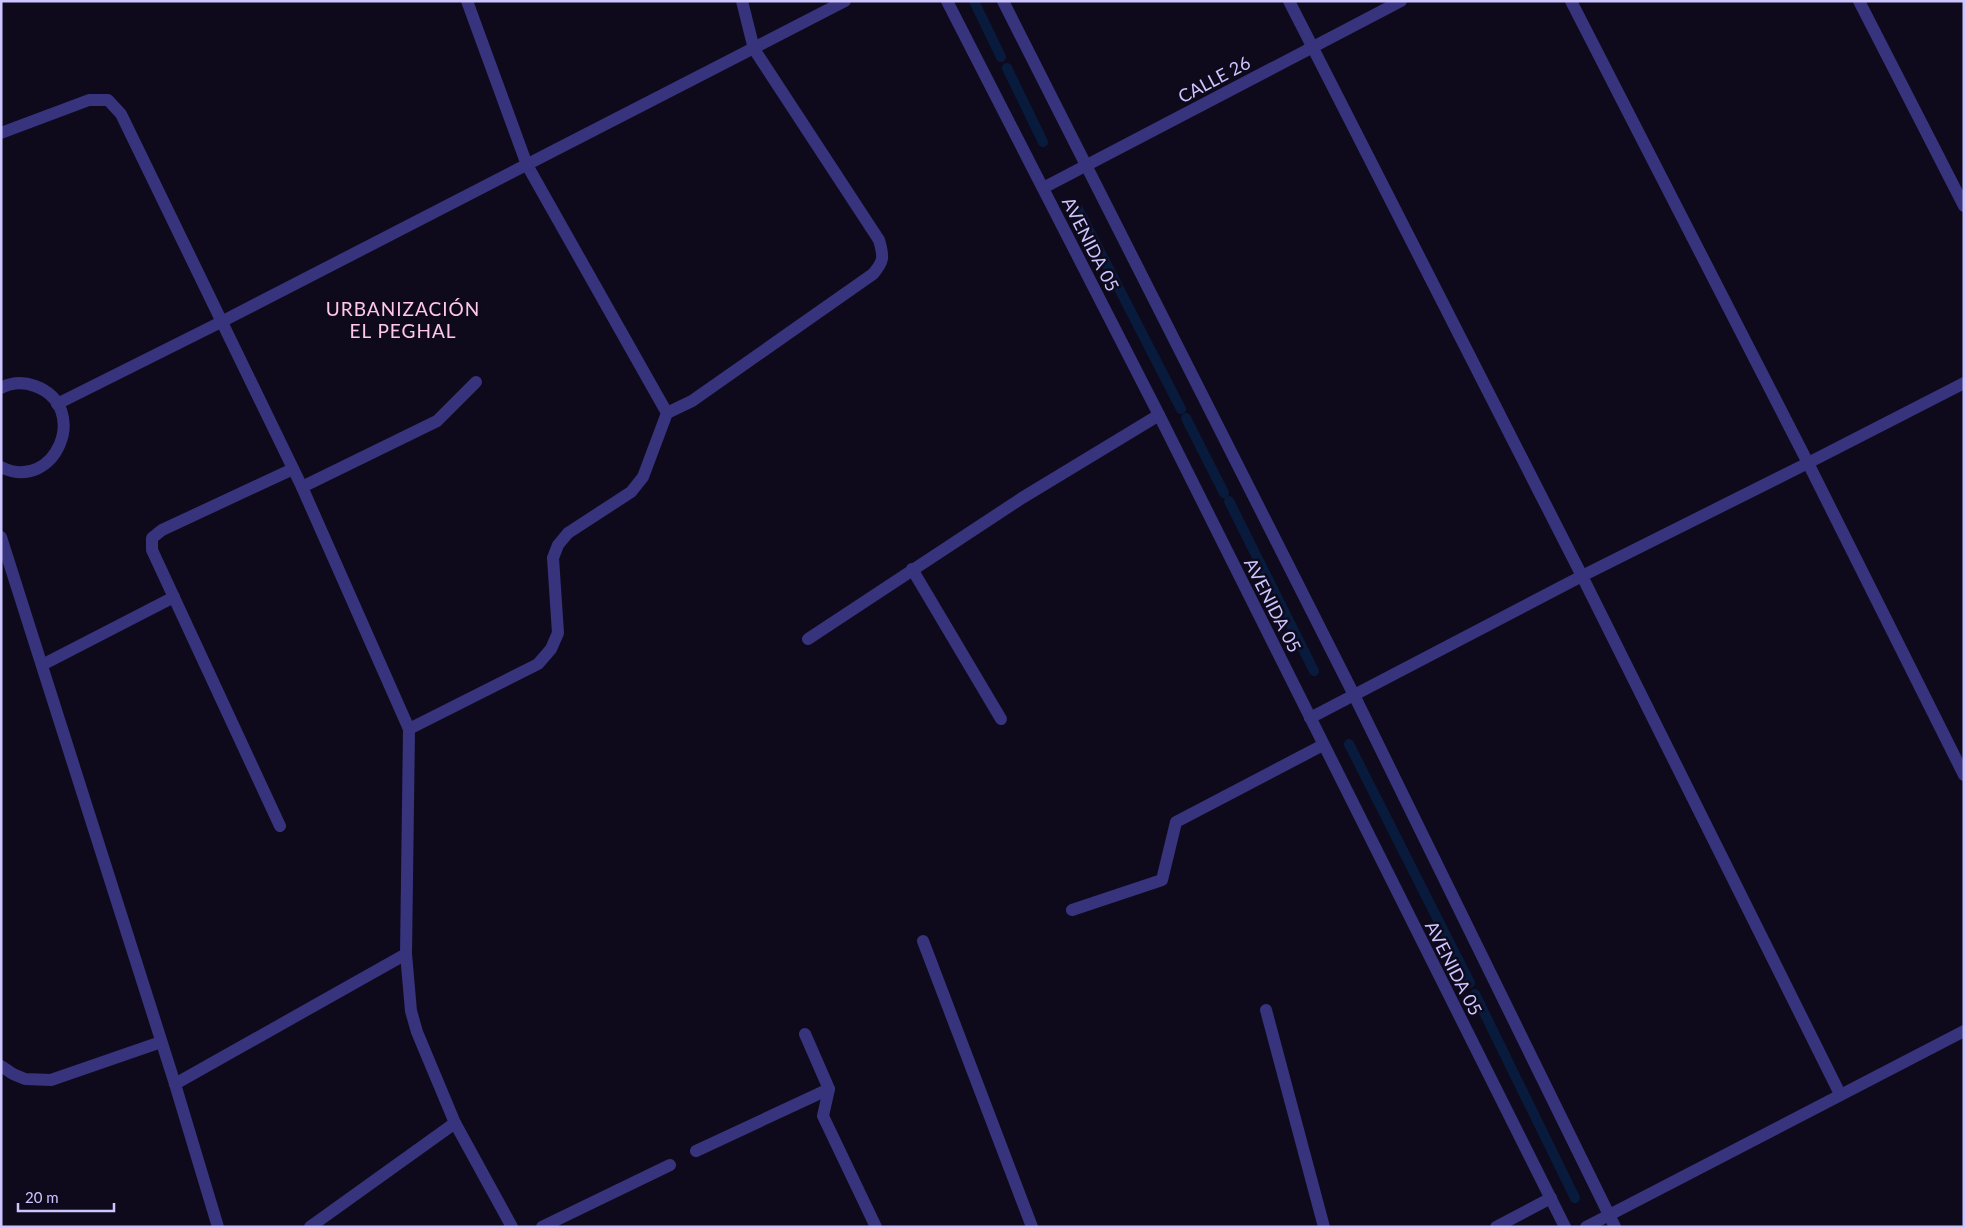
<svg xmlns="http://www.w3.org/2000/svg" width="1965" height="1228" viewBox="0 0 1965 1228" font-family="Lato,sans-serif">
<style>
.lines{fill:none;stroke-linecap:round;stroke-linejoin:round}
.stream{stroke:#081b3c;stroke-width:10}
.minor{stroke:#37337d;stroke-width:12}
.labels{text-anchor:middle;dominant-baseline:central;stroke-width:5;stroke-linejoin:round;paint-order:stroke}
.street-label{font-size:18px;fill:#cdc5ff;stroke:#0e0a1c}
.neighbourhood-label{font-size:19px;letter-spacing:1px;fill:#ffc7e9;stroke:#0e0a1c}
</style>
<rect width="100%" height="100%" fill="#0e0a1c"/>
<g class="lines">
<g class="stream">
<polyline points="974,1 1001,57"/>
<polyline points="1007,68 1043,142"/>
<polyline points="1078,209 1181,409"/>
<polyline points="1186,418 1224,493"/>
<polyline points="1229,501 1314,671"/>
<polyline points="1349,744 1470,983"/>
<polyline points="1475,994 1575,1198"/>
</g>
<g class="minor">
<polyline points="467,1 527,165 667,413"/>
<polyline points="947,1 1159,415 1565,1227"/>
<polyline points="1003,1 1354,695 1615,1227"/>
<polyline points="1289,1 1582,576 1840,1094"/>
<polyline points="1571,1 1808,463 1964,775"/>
<polyline points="1859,1 1964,206"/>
<polyline points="1,133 89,100 108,100 121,114 302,487 409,729 406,954 411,1011 417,1032 455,1123 512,1227"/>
<polyline points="1043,188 1401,1"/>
<path d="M1,388C12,382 24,382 35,386C92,407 55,494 1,467"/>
<polyline points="57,404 221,322 845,1"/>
<polyline points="302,487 437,421 476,382"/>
<polyline points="1,537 175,1084 218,1227"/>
<polyline points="912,569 1001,719"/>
<polyline points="808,639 1022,498 1159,415"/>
<polyline points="42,665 174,597"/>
<polyline points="1310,718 1582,576 1808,463 1964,383"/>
<path d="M409,729L538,664L551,649L558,633L553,558L558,545L568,533L631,492L643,477L667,413L692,401L873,274C884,261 884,257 879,240L754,49L742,1"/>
<polyline points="280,826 152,550 152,538 162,530 293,469"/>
<polyline points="1072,910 1162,880 1176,822 1323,745"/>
<polyline points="923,941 1032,1227"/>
<polyline points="1266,1010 1324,1227"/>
<polyline points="805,1034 829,1089 823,1116 876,1227"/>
<polyline points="1,1066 13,1074 25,1079 51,1080 161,1042"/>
<polyline points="175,1084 406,954"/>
<polyline points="696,1151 829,1089"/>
<polyline points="310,1227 455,1123"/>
<polyline points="542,1227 670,1165"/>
<polyline points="1496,1227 1551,1198"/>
<polyline points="1586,1227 1964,1031"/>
</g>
</g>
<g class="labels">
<g class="street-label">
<text transform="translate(1214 79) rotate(-28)">CALLE 26</text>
<text transform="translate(1091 244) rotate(63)">AVENIDA 05</text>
<text transform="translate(1273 605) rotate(63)">AVENIDA 05</text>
<text transform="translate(1454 968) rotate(63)">AVENIDA 05</text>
</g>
<g class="neighbourhood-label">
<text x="403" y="308">URBANIZACIÓN<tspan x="403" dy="22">EL PEGHAL</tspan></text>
</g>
</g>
<rect width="1965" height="1228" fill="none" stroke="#cdc5ff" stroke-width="5"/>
<path d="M18 1203v8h96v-8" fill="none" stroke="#cdc5ff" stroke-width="2.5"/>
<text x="25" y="1203" font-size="15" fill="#cdc5ff" stroke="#0e0a1c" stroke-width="4" paint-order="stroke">20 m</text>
</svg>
